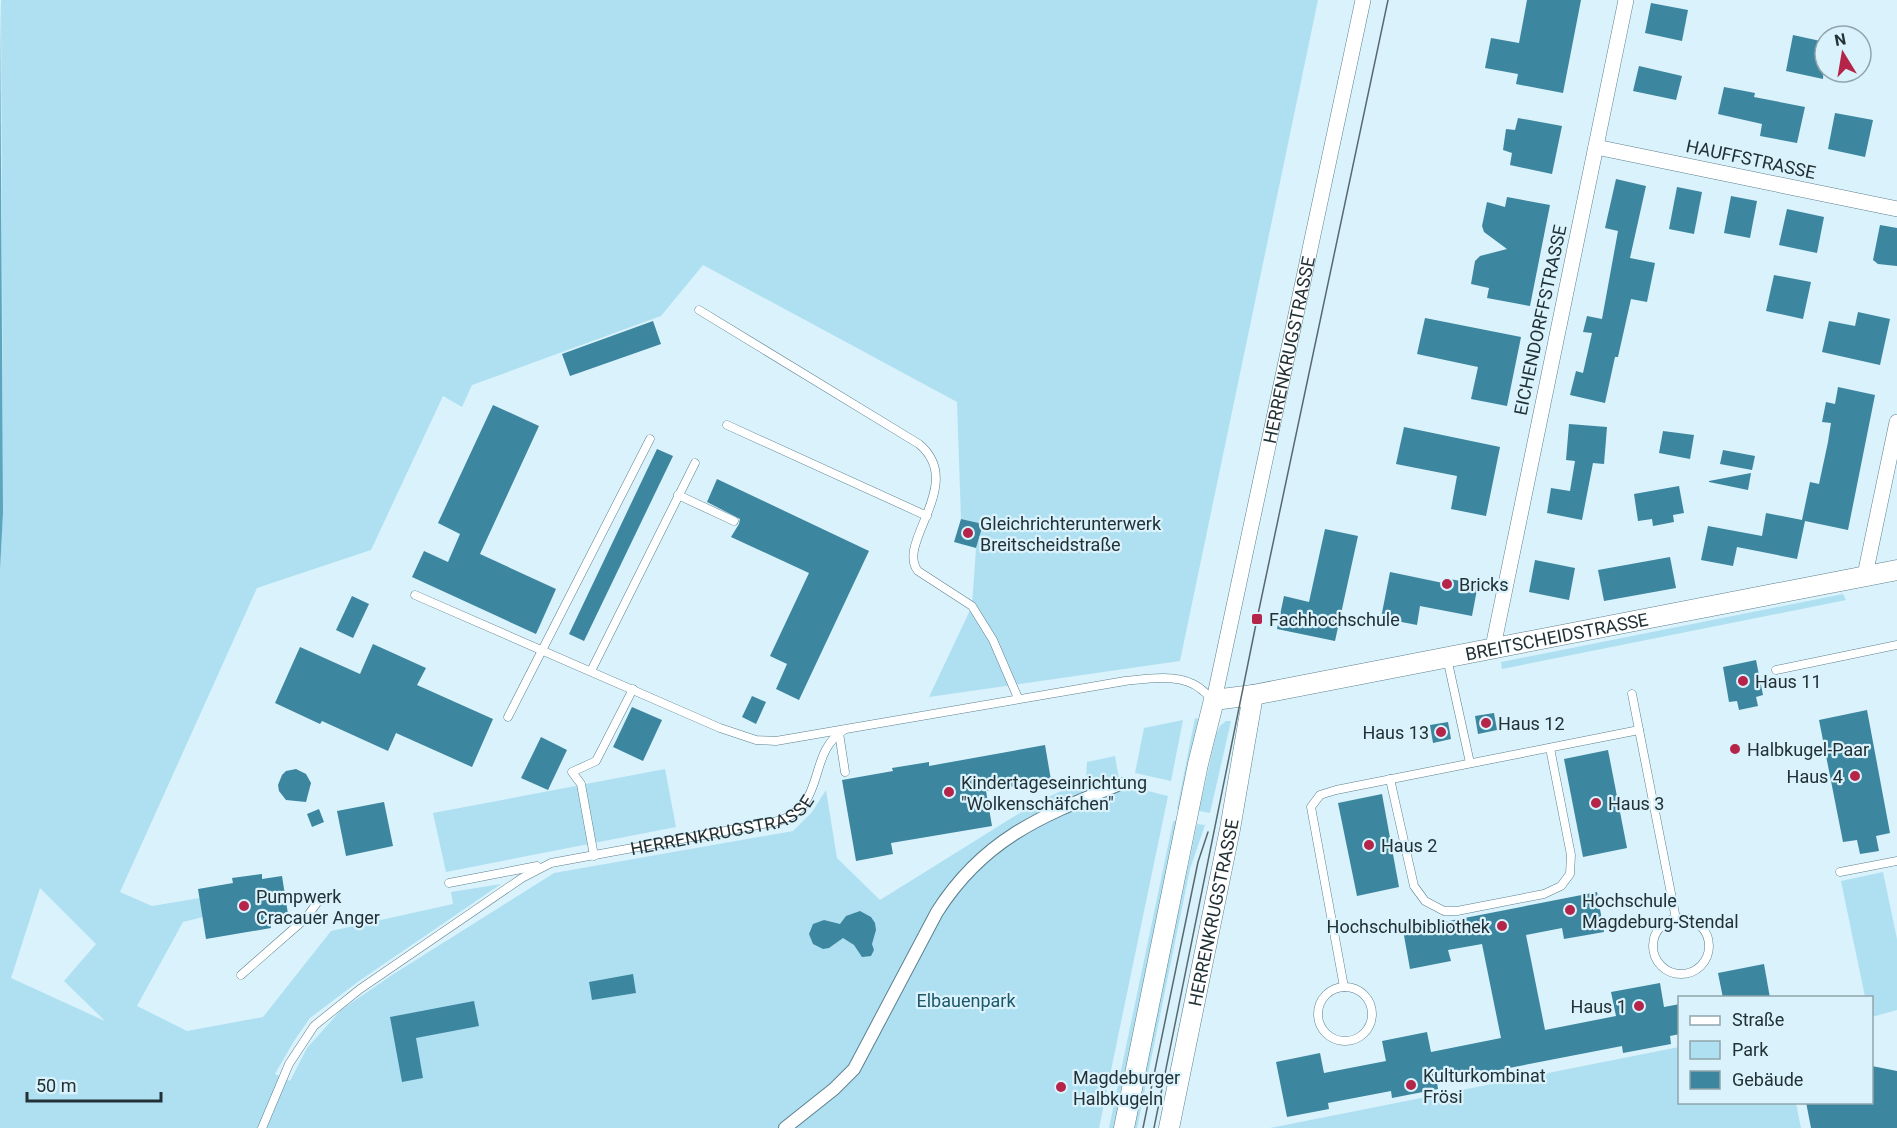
<svg xmlns="http://www.w3.org/2000/svg" width="1897" height="1128" viewBox="0 0 1897 1128" font-family="Roboto,sans-serif">
<style>
.green{fill:#afe0f2;fill-rule:evenodd}
.water{fill:#5ca5be}
.building{fill:#3c869f}
.lines{fill:none;stroke-linecap:round;stroke-linejoin:round}
.service-casing{stroke:#5b808e;stroke-width:9}
.pedestrian-casing{stroke:#5b808e;stroke-width:14}
.minor-casing{stroke:#5b808e;stroke-width:16}
.tertiary-casing{stroke:#5b808e;stroke-width:21}
.service{stroke:#fff;stroke-width:8}
.pedestrian{stroke:#fff;stroke-width:12}
.minor{stroke:#fff;stroke-width:15}
.tertiary{stroke:#fff;stroke-width:20}
.tram{stroke:#57696f;stroke-width:1.5}
.poi-dot{fill:#b52449;stroke:#daf2fb;stroke-width:2}
.labels{text-anchor:middle;dominant-baseline:central;stroke-width:4.5;stroke-linejoin:round;paint-order:stroke}
.street-label{font-size:18px;fill:#213136;stroke:#daf2fb}
.poi-label{font-size:18px;fill:#213136;stroke:#daf2fb;text-anchor:start}
.park-label{font-size:18px;fill:#1c586a;stroke:#daf2fb}
</style>
<rect width="100%" height="100%" fill="#daf2fb"/>
<g class="green">
<path d="M1,0H1318L1180,661L929,697L972,606L976,548L982,524L961,519L957,402L703,265L661,316L472,385L462,407L443,396L371,550L257,588L120,892L152,906L200,898L203,917L183,922L137,1006L187,1031L263,1017L331,931L453,904L451,892L501,884L359,981L310,1018L294,1041L275,1074L290,1081L307,1048L341,1010L392,975L554,873L793,831L812,812L826,790L837,858L880,900L1034,804L1086,779L1087,762L1115,756L1120,784L1168,796L1099,1128H0V570L3,513ZM40,888L96,944L64,981L105,1021L11,978Z"/>
<polygon points="1843,594 1846,600 1502,669 1501,662"/>
<polygon points="1195,718 1199,719 1197,728 1181,810 1177,809"/>
<polygon points="1183,720 1171,781 1135,773 1144,728"/>
<polygon points="1226,721 1231,721 1210,813 1199,811 1216,735 1220,726"/>
<polygon points="665,769 676,827 446,872 433,813"/>
<polygon points="1176,820 1179,820 1114,1128 1109,1128 1173,822"/>
<polygon points="1197,824 1205,825 1190,869 1137,1128 1133,1128"/>
<polygon points="1883,872 1897,939 1897,1010 1872,1017 1872,998 1865,997 1841,881"/>
<polygon points="1188,982 1192,983 1162,1128 1158,1128"/>
<polygon points="1679,1047 1680,1102 1796,1103 1801,1128 1270,1128"/>
</g>
<polygon class="water" points="0,0 3,513 0,570"/>
<g class="building">
<polygon points="1527,0 1581,0 1563,93 1516,84 1518,74 1485,68 1491,38 1519,43"/>
<polygon points="1651,3 1688,10 1682,41 1645,33"/>
<polygon points="1793,35 1825,42 1823,79 1786,71"/>
<polygon points="1639,66 1682,76 1676,100 1633,91"/>
<polygon points="1724,87 1755,93 1754,97 1805,107 1797,143 1760,136 1762,124 1718,114"/>
<polygon points="1835,113 1873,120 1865,157 1828,149"/>
<polygon points="1518,118 1562,126 1552,174 1510,165 1512,153 1503,150 1506,129 1515,130"/>
<polygon points="1616,179 1646,186 1630,258 1655,263 1647,302 1631,299 1618,357 1615,357 1605,403 1570,395 1576,371 1583,373 1592,333 1583,332 1587,316 1602,319 1618,231 1605,228"/>
<polygon points="1677,187 1702,192 1694,234 1669,229"/>
<polygon points="1731,196 1757,201 1750,238 1724,233"/>
<polygon points="1507,197 1550,205 1530,306 1487,298 1489,288 1471,284 1475,261 1480,256 1507,249 1484,232 1482,226 1487,202 1505,207"/>
<polygon points="1787,209 1824,217 1817,253 1779,245"/>
<polygon points="1880,225 1897,228 1897,266 1878,264 1873,260"/>
<polygon points="1774,275 1811,282 1803,319 1766,311"/>
<polygon points="1858,312 1890,319 1880,365 1822,352 1829,321 1855,326"/>
<polygon points="1425,318 1521,337 1507,406 1471,399 1478,367 1417,354"/>
<polygon points="653,321 661,344 570,376 562,354"/>
<polygon points="1838,387 1875,395 1848,530 1805,521 1797,559 1737,547 1733,566 1701,560 1708,526 1762,536 1766,513 1802,520 1810,482 1819,484 1828,442 1831,423 1822,422 1826,402 1835,404"/>
<polygon points="493,405 539,426 480,554 556,589 536,634 412,577 424,551 448,562 460,534 438,523"/>
<polygon points="1569,424 1607,427 1604,464 1593,463 1582,520 1547,513 1551,488 1570,491 1575,461 1566,460"/>
<polygon points="1404,427 1500,447 1486,516 1451,509 1457,476 1396,464"/>
<polygon points="1663,431 1694,435 1690,459 1659,453"/>
<polygon points="657,449 673,456 584,641 569,634"/>
<polygon points="1723,450 1755,456 1752,470 1720,464"/>
<polygon points="1751,473 1748,490 1709,482 1709,481"/>
<polygon points="717,479 869,551 799,700 776,689 787,664 770,656 809,573 731,537 739,524 740,519 707,502"/>
<polygon points="1679,486 1684,513 1673,515 1674,522 1653,526 1652,519 1638,521 1634,494"/>
<polygon points="961,519 983,524 976,548 954,542"/>
<polygon points="1325,529 1358,536 1335,641 1277,629 1284,596 1309,602"/>
<polygon points="1670,557 1676,588 1604,601 1598,570"/>
<polygon points="1535,560 1575,568 1569,600 1529,592"/>
<polygon points="1390,572 1443,583 1444,578 1478,584 1472,616 1420,606 1417,625 1381,618"/>
<polygon points="352,596 369,604 353,638 336,630"/>
<polygon points="373,644 426,668 417,685 493,719 472,767 396,733 388,751 322,721 320,724 275,703 300,647 360,674"/>
<polygon points="1756,660 1763,695 1756,697 1758,706 1739,710 1737,701 1729,702 1723,667"/>
<polygon points="752,696 766,702 756,724 742,717"/>
<polygon points="632,707 662,720 643,761 613,747"/>
<polygon points="1867,710 1890,833 1876,836 1879,851 1860,854 1857,840 1843,842 1819,720"/>
<polygon points="1494,713 1497,730 1478,734 1475,716"/>
<polygon points="1448,722 1451,739 1433,743 1430,725"/>
<polygon points="541,737 567,750 548,790 521,778"/>
<polygon points="1045,745 1051,780 986,791 992,826 891,843 893,854 856,861 842,780 893,771 892,768 929,762 929,766"/>
<polygon points="1608,750 1627,848 1583,857 1564,759"/>
<polygon points="296,769 306,774 311,783 306,802 286,800 279,791 278,785 282,775 286,771"/>
<polygon points="1382,794 1399,887 1357,896 1338,803"/>
<polygon points="384,802 393,846 346,856 337,811"/>
<polygon points="319,809 324,822 312,827 307,814"/>
<polygon points="262,874 262,879 282,876 288,914 269,916 271,928 206,939 198,889 233,883 232,878"/>
<polygon points="1597,892 1604,932 1564,939 1562,928 1526,935 1545,1030 1616,1016 1611,992 1660,983 1664,1007 1680,1004 1680,1034 1670,1036 1671,1044 1623,1053 1622,1046 1437,1082 1438,1089 1392,1098 1391,1091 1328,1103 1329,1109 1287,1117 1276,1062 1320,1053 1324,1073 1386,1061 1382,1041 1427,1032 1431,1052 1501,1038 1482,944 1448,950 1451,961 1410,969 1403,930"/>
<polygon points="860,911 871,917 875,923 876,930 872,944 874,950 871,956 862,957 854,945 843,938 829,948 823,949 813,944 809,934 813,924 824,920 840,924 846,916"/>
<polygon points="1764,964 1770,998 1723,998 1718,973"/>
<polygon points="633,974 636,993 592,1000 589,982"/>
<polygon points="474,1001 479,1026 416,1038 423,1078 402,1082 390,1017"/>
<polygon points="1872,1066 1897,1071 1897,1128 1811,1128 1806,1102 1872,1102"/>
</g>
<g class="lines">
<g class="service-casing">
<g id="service">
<path d="M699,310L919,444C967,484 895,543 918,571L972,606L993,640L1018,698"/>
<polyline points="727,425 927,516"/>
<polyline points="678,495 734,521"/>
<path d="M415,595L720,728L756,740L776,741L1125,681C1145,679 1174,674 1193,684C1200,687 1206,694 1213,699"/>
<polyline points="1447,658 1470,763"/>
<polyline points="1776,670 1897,645"/>
<polyline points="591,671 695,463"/>
<polyline points="1632,694 1676,919"/>
<polyline points="508,717 650,439"/>
<polyline points="839,733 845,772"/>
<polyline points="1390,779 1414,886 1425,901 1444,911 1457,911 1544,894 1561,886 1570,874 1571,855 1550,748"/>
<polyline points="594,856 581,784 572,772 596,761 633,689"/>
<polyline points="1840,872 1897,861"/>
<polyline points="449,883 537,866"/>
<circle cx="1681" cy="946" r="28"/>
<polyline points="241,975 306,918 319,900"/>
<circle cx="1345" cy="1014" r="27"/>
<polyline points="1344,987 1311,807 1320,795 1336,790 1639,730"/>
<path id="s1" d="M262,1128L289,1064L314,1026L360,989L522,878L551,863L774,822C829,809 805,754 844,730"/>
</g>
</g>
<g class="pedestrian-casing">
<path id="pedestrian" d="M785,1128L834,1089L854,1069L937,912C984,838 1042,816 1120,784"/>
</g>
<g class="minor-casing">
<g id="minor">
<polyline points="1596,147 1897,209"/>
<polyline points="1865,575 1897,422"/>
<polyline points="1493,647 1626,0"/>
<path id="s2" d="M1214,700L1363,0"/>
</g>
</g>
<g class="tertiary-casing">
<g id="tertiary">
<path id="s3" d="M1124,1128L1198,764L1214,700L1253,695L1897,570"/>
<path id="s4" d="M1169,1128L1230,829L1253,695"/>
</g>
</g>
<use href="#service" class="service"/>
<use href="#pedestrian" class="pedestrian"/>
<use href="#minor" class="minor"/>
<use href="#tertiary" class="tertiary"/>
<g class="tram">
<polyline points="1143,1128 1198,862 1208,832"/>
<polyline points="1154,1128 1257,619 1388,0"/>
</g>
</g>
<g class="poi-dot">
<circle cx="968" cy="533" r="6"/>
<circle cx="1447" cy="584" r="6"/>
<rect x="1251" y="613" width="12" height="12" rx="3"/>
<circle cx="1743" cy="681" r="6"/>
<circle cx="1486" cy="723" r="6"/>
<circle cx="1441" cy="732" r="6"/>
<circle cx="1735" cy="749" r="6"/>
<circle cx="1855" cy="776" r="6"/>
<circle cx="949" cy="792" r="6"/>
<circle cx="1596" cy="803" r="6"/>
<circle cx="1369" cy="845" r="6"/>
<circle cx="244" cy="906" r="6"/>
<circle cx="1570" cy="910" r="6"/>
<circle cx="1502" cy="926" r="6"/>
<circle cx="1639" cy="1006" r="6"/>
<circle cx="1411" cy="1085" r="6"/>
<circle cx="1061" cy="1087" r="6"/>
</g>
<g class="labels">
<g class="street-label">
<text transform="translate(1751 159) rotate(12)">HAUFFSTRASSE</text>
<text transform="translate(1540 320) rotate(-78)">EICHENDORFFSTRASSE</text>
<text stroke="none"><textPath href="#s2" startOffset="358">HERRENKRUGSTRASSE</textPath></text>
<text stroke="none"><textPath href="#s3" startOffset="786">BREITSCHEIDSTRASSE</textPath></text>
<text stroke="none"><textPath href="#s1" startOffset="579">HERRENKRUGSTRASSE</textPath></text>
<text stroke="none"><textPath href="#s4" startOffset="220">HERRENKRUGSTRASSE</textPath></text>
</g>
<g class="poi-label">
<text x="980" y="523">Gleichrichterunterwerk<tspan x="980" dy="21">Breitscheidstraße</tspan></text>
<text x="1459" y="584">Bricks</text>
<text x="1269" y="619">Fachhochschule</text>
<text x="1755" y="681">Haus 11</text>
<text x="1498" y="723">Haus 12</text>
<text x="1429" y="732" text-anchor="end">Haus 13</text>
<text x="1747" y="749">Halbkugel-Paar</text>
<text x="1843" y="776" text-anchor="end">Haus 4</text>
<text x="961" y="782">Kindertageseinrichtung<tspan x="961" dy="21">"Wolkenschäfchen"</tspan></text>
<text x="1608" y="803">Haus 3</text>
<text x="1381" y="845">Haus 2</text>
<text x="256" y="896">Pumpwerk<tspan x="256" dy="21">Cracauer Anger</tspan></text>
<text x="1582" y="900">Hochschule<tspan x="1582" dy="21">Magdeburg-Stendal</tspan></text>
<text x="1490" y="926" text-anchor="end">Hochschulbibliothek</text>
<text x="1627" y="1006" text-anchor="end">Haus 1</text>
<text x="1423" y="1075">Kulturkombinat<tspan x="1423" dy="21">Frösi</tspan></text>
<text x="1073" y="1077">Magdeburger<tspan x="1073" dy="21">Halbkugeln</tspan></text>
</g>
<g class="park-label">
<text x="966" y="1000">Elbauenpark</text>
</g>
</g>
<rect x="1678" y="996" width="195" height="108" fill="#daf2fb" stroke="#90a5ac" stroke-width="1.5"/>
<rect x="1690" y="1016" width="30" height="9" fill="#ffffff" stroke="#90a5ac" stroke-width="1.5"/>
<text x="1732" y="1026" font-size="18" fill="#213136">Straße</text>
<rect x="1690" y="1041" width="30" height="18" fill="#afe0f2" stroke="#90a5ac" stroke-width="1.5"/>
<text x="1732" y="1056" font-size="18" fill="#213136">Park</text>
<rect x="1690" y="1071" width="30" height="18" fill="#3c869f" stroke="#90a5ac" stroke-width="1.5"/>
<text x="1732" y="1086" font-size="18" fill="#213136">Gebäude</text>
<g transform="translate(1843 54) rotate(349)"><circle r="28" fill="#daf2fb" stroke="#90a5ac" stroke-width="1.5"/>
<path d="M0-4.5L10 22L0 15L-10 22Z" fill="#b52449"/>
<text y="-9" font-size="16" font-weight="bold" text-anchor="middle" fill="#213136">N</text>
</g>
<path d="M27 1092v9h134v-9" fill="none" stroke="#213136" stroke-width="3"/>
<text x="36" y="1092" font-size="18" fill="#213136" stroke="#daf2fb" stroke-width="4.5" paint-order="stroke">50 m</text>
</svg>
